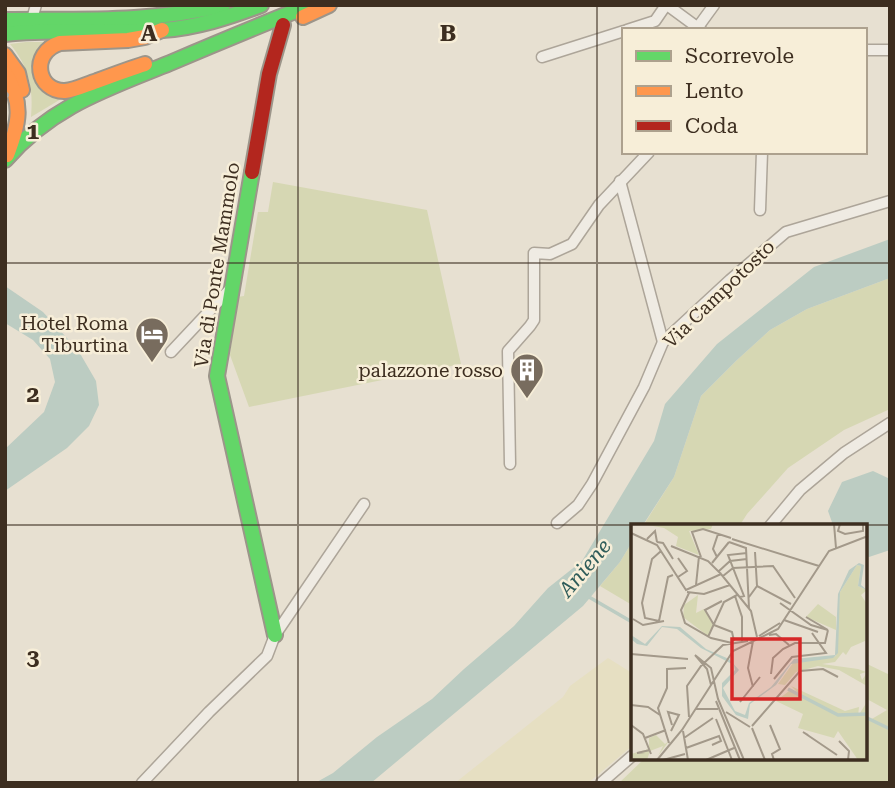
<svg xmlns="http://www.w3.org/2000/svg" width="895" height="788" viewBox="0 0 895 788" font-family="'Roboto Serif',serif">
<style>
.farmland{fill:#e6dfc2}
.green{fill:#d6d7b3}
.water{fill:#bcccc2}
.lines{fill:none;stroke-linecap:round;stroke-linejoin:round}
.stream{stroke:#bcccc2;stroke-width:3.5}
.street-casing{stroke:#ada599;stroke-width:13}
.fast-casing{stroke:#9c958a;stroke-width:18}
.slow-casing{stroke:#9c958a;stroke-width:18}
.jam-casing{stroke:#9c958a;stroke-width:18}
.street{stroke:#efebe3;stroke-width:10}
.fast{stroke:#63d668;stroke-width:14}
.slow{stroke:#ff974d;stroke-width:14}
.jam{stroke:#b3261e;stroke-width:14}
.rail-casing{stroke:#afaaa2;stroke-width:6}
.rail{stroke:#f7eed8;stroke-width:3.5;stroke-dasharray:10;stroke-linecap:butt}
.grid{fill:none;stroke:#3d2e20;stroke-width:2;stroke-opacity:0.55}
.labels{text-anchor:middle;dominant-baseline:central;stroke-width:5;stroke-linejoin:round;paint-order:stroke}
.street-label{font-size:19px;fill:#3d2e20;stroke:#f7eed8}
.poi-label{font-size:19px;fill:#3d2e20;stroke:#f7eed8;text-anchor:end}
.water-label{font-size:21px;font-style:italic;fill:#2f5d5a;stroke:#f7eed8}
.inset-river{fill:none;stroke:#bcccc2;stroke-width:3.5}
.inset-road{fill:none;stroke:#a3998a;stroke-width:2}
.view{fill:#d62828;fill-opacity:0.15;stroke:#d62828;stroke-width:3.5}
.inset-edge{fill:none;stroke:#3d2e20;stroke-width:3.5}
.grid-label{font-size:23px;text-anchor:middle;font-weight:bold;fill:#3d2e20;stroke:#f7eed8;stroke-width:5;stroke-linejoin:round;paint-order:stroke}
</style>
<rect width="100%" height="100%" fill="#e7e0d1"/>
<polygon class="farmland" points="608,658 632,673 632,746 588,783 455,783 563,697 570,686"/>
<g class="green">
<path d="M26,42H43C25,64 31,92 61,99L31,117C34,89 28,65 10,44Z"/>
<polygon points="273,182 427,210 461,364 249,407 230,355 237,297 244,296 258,212 268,212"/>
<polygon points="890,278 890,409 844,430 788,468 747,514 740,525 643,526 674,477 701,396 737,360 770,330 807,309"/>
<polygon points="632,542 632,605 600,586 620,562"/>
<polygon points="865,663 890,675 890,783 619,783 645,758 865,758 865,723 887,710 865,698"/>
</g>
<g class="water">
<polygon points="890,239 890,278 807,309 770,330 737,360 701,396 674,477 643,525 632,526 632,542 620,562 583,606 371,783 315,783 333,773 377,737 432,699 464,669 514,626 548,588 582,561 654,441 665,404 717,344 814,267"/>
<polygon points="5,286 43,312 78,350 96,381 99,405 89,426 67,448 5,491 5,449 44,412 55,382 50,359 33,340 5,323"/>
<polygon points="873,471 890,479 890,550 869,557 865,555 865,526 833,525 828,511 842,482"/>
</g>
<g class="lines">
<g class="stream">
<polyline points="589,597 632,622"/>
<polyline points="865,717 890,729"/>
</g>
<g class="street-casing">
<g id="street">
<polyline points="667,5 701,30"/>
<polyline points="32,19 36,5"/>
<polyline points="698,27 714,5"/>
<polyline points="627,30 655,21 666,5"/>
<polyline points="865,50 890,50"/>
<polyline points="542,57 624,31"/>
<polyline points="620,181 663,342"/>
<polyline points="760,210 762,152"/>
<polyline points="171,352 232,287"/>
<polyline points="510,464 508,351 530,326 534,320 534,253 550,254 572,244 599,205 649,152"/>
<polyline points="557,523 578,505 592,484 644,387 663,342 730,280 786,232 890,201"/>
<polyline points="770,526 800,490 844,453 890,423"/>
<polyline points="142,783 209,712 267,656 275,635 364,504"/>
<polyline points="601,783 632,756"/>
</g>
</g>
<g class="fast-casing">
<g id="fast">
<path d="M5,20C79,19 150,23 223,5"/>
<path d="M5,34C57,28 109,34 162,30C196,28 229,17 261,5"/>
<path d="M5,160C52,106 106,89 170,63C217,43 263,24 310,5"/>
<polyline points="252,172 217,376 275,635"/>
</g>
</g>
<g class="slow-casing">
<g id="slow">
<polyline points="303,17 329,5"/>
<polyline points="5,55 18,73 22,90"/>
<path d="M145,64C129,69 113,75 97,81C87,84 76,90 65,91C37,92 29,53 60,43L128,40L145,37L162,30"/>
<path d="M5,73C24,103 19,124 7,155"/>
</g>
</g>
<g class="jam-casing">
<polyline id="jam" points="252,172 269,74 283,25"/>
</g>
<use href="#street" class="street"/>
<use href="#fast" class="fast"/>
<use href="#slow" class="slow"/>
<use href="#jam" class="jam"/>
<g class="rail-casing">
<polyline id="rail" points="5,96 6,95"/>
</g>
<use href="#rail" class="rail"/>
</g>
<path class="grid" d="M298,5V783M597,5V783M5,263H890M5,525H890"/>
<defs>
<g id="hotel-pin" transform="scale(1.75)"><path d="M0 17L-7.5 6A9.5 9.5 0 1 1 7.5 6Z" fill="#786c5e" stroke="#f7eed8"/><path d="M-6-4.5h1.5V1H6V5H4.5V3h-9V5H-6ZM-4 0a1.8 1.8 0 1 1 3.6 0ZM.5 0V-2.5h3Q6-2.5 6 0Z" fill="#fff"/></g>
<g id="building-pin" transform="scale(1.75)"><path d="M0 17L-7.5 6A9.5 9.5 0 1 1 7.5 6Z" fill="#786c5e" stroke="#f7eed8"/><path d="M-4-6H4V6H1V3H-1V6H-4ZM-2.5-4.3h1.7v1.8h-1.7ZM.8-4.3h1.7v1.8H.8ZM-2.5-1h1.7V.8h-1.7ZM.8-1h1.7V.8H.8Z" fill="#fff"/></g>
</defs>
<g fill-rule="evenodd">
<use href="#hotel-pin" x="152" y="334"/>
<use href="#building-pin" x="527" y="370"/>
</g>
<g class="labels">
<g class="street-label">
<text transform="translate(217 265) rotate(-81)">Via di Ponte Mammolo</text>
<text transform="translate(719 294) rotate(-44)">Via Campotosto</text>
</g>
<g class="poi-label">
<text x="128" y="323">Hotel Roma<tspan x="128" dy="22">Tiburtina</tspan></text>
<text x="503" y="370">palazzone rosso</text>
</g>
<g class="water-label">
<text transform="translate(585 568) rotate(-50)">Aniene</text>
</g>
</g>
<g transform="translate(631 524)">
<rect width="236" height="236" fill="#e7e0d1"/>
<path d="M11,0H82L80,5L58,7L68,31L45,22L47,13L33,4ZM226,41L230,42L227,62L236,66L230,71L236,80L234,117L220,123L215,131L212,128L204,138L191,140L227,145L235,148L229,150L231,156L236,149V143V162L208,146L187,142L165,148L154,161L147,160L162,139L205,132L209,68ZM67,71L65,89L73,85L82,101L77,112L52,93L53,81ZM187,80L205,93V106L175,93ZM160,162L214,187L228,183L227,192L236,178V236H227L207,207L203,214L167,204L172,190L145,177L158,167L168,170ZM25,211L34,220L38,217L27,232L32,222L19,227L16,236H0V230L18,225V214Z" fill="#d6d7b3"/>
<path d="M228,39L233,41L230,61L236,66L227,62L230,42L226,41L209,68L207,129L202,134L160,140L145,161L119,180L117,195L105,191L91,172V159L104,146L103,141L70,124L46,105L31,103L16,122L6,120L0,115V111L14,120L31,102L49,103L75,125L98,135L108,146L92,164L104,187L114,191L118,179L140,163L163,135L204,131L207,70L218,46Z" fill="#bcccc2"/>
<path class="inset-river" d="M157,165L207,191L237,190"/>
<path class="inset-road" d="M203,0L205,24M209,0L207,7L214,10L232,7V0M0,9L26,21L55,66L90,50L120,87L126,113M16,15L24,7L26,18M101,15L188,42M26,18L32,19L42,35M98,18L115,24L118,84M40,22L77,37L90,50M70,33L61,8L72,5L100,14M86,33L82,25L87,10M47,34L56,47L47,53M81,39L98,18M88,47L99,37L116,35M92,52L102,44L142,42L164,74M65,61L68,32M126,62L160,80M56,68L73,70L99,61M58,69L50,86L54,99L80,114L101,119M104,72L111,93V117M109,73L113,72L97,31L116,29M118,73L126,62L124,28M149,79L180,101L197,106M175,93L197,106M2,95L12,101L33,97M153,96L187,108M28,97L14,94L11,79L21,35L30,27M28,97L37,53L42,51M83,101L74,86L91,77M83,101L101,108L103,117M138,111L145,110L158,121M128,112L149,99M77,113L93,78L106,71M0,130L57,135M64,131L80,144L87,175L113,236M64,131L76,145L80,161M140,150L142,134L152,125L164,119H194L197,106M143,155L161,133L195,129L181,109M122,163L117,144L122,117M85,177L109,236M109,178L129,153M0,181L17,183L29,191M65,185H87M95,188L119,203M58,193L56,162L70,142L92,121L117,117M85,195L101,236M0,201L12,210L20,230M139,201L149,225L141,230L143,236M121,202L169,147L192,145L207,153M121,204L134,236M40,207L48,191L37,188L41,201M52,207L57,236M177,211L172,208L206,231M14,214L35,206M53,214L82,194M208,217L218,227L217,236M38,219L27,184L36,164V145L55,144M55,224L88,212L90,217L81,221M14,228L6,229L19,226M26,236L51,206L102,127L147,105L198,27L237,12M32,236L54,230M75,236L103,224M148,236H171"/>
<path class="view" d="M101,115H169V175H101Z"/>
<rect width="236" height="236" class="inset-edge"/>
</g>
<g class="grid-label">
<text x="149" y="41">A</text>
<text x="448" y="41">B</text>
<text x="33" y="139">1</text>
<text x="33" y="402">2</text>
<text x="33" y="665">3</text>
</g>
<rect width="895" height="788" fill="none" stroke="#3d2e20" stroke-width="14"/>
<rect x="622" y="28" width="245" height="126" fill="#f7eed8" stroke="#ada18e" stroke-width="2"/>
<rect x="636" y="51" width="35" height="10" fill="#63d668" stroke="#ada18e" stroke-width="2"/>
<text x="685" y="63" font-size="21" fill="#3d2e20">Scorrevole</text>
<rect x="636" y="86" width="35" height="10" fill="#ff974d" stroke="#ada18e" stroke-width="2"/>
<text x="685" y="98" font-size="21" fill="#3d2e20">Lento</text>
<rect x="636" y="121" width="35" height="10" fill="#b3261e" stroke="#ada18e" stroke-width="2"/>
<text x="685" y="133" font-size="21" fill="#3d2e20">Coda</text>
</svg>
